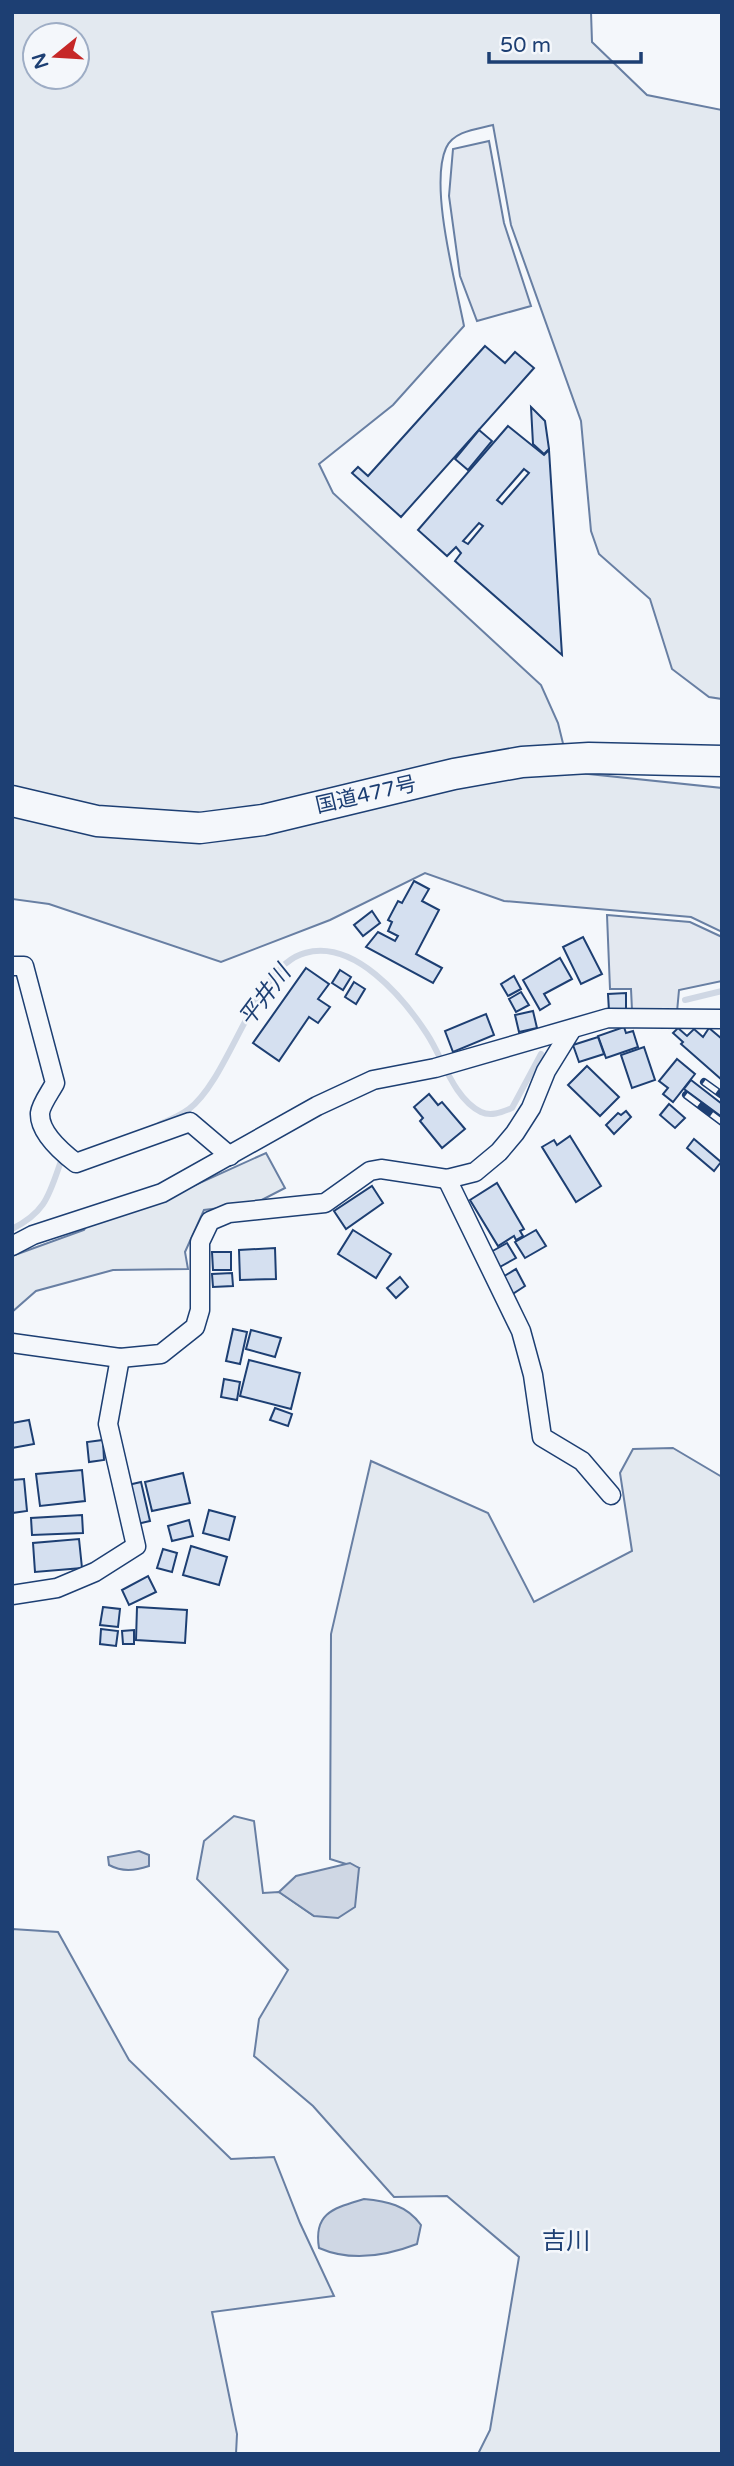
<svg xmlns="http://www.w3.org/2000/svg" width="734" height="2466" viewBox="0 0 734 2466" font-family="'Varela Round','Noto Sans JP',sans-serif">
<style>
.green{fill:#e3e9f0;stroke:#687fa3;stroke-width:2;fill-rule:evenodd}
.parking{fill:#e3e8f0;stroke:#687fa3;stroke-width:2}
.water{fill:#cfd7e4;stroke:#687fa3;stroke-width:2}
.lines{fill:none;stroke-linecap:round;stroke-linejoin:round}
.stream{stroke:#cfd7e4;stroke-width:6}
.building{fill:#d5e0f0;stroke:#1d3f73;stroke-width:2;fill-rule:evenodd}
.minor-casing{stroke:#1d3f73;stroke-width:21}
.trunk-casing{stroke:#1d3f73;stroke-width:33}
.minor{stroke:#f4f7fb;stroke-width:18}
.trunk{stroke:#f4f7fb;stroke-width:30}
.rail-casing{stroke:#1d3f73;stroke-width:8}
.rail{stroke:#f4f7fb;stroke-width:5;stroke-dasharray:16;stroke-linecap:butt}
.labels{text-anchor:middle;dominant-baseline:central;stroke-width:5;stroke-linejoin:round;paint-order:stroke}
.street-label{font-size:21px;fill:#1d3f73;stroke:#f4f7fb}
.water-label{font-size:23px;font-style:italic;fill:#1d3f73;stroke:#f4f7fb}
.quarter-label{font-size:24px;fill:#1d3f73;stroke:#f4f7fb}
</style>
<rect width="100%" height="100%" fill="#f4f7fb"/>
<g class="green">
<path d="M12,12H591L592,42L647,95L722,110V699L709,697L672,669L650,599L599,554L591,531L581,421L511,225L493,125C477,129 453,131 446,148C429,186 456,284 464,326L393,405L319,464L333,493L541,685L558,723L570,772L722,788V932L691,917L504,901L425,873L330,920L221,962L49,904L12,899ZM35,35H77V77H35Z"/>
<polygon points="266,1153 285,1188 254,1204 204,1210 185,1252 188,1269 113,1270 36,1291 12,1312 12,1256 84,1230 88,1224 151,1205"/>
<polygon points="673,1448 722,1477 722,2454 478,2454 490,2430 519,2257 447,2196 394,2197 313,2106 254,2056 259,2019 288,1970 197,1879 204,1841 234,1816 254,1821 263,1893 279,1892 314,1916 359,1868 330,1859 331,1634 371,1461 488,1513 534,1602 632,1551 620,1473 633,1449"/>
<polygon points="12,1929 58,1932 129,2060 231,2159 274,2157 300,2223 334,2296 212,2312 237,2434 236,2454 12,2454"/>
</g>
<g class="parking">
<polygon points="489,141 504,223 531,306 477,321 460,276 449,196 453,149"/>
<polygon points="607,915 690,922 722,937 722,981 679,990 677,1012 632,1010 631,989 610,989"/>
</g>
<g class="water">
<path d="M139,1851L149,1855V1866C134,1871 122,1872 109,1865L108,1857Z"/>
<polygon points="350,1863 359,1868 355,1907 338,1918 314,1916 279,1892 296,1876"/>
<path d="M364,2199C386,2201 407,2205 421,2225L417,2244C386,2256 351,2262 319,2248C313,2212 335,2208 364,2199Z"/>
</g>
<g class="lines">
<g class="stream">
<polyline points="685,1000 722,991"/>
<path d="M160,1124C170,1120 181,1115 189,1109C230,1078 255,966 305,953C354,939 403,997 427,1034C443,1058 453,1098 481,1112C491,1117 502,1112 512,1108L541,1054"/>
<path d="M12,1229C46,1212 49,1195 61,1161L65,1159"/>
</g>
</g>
<g class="building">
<polygon points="485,346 505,363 515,352 534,368 401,517 352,473 358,467 368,476"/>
<polygon points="531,407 545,421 549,449 544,454 533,444"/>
<path d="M508,426L544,455L549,450L562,655L455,561L461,553L456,547L447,556L418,530ZM524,469L529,473L502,504L497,500ZM479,523L483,526L468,544L463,541Z"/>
<polygon points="479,430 492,441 468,470 455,459"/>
<polygon points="414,881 429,889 422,901 439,910 416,954 442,968 433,983 366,947 378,932 395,941 398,936 388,931 392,922 388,920 398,901 402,903"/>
<polygon points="372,911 380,923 363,936 354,925"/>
<polygon points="583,937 602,974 581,984 563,947"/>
<polygon points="560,958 572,979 544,994 550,1004 540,1010 523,980"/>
<polygon points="306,968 329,984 318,999 330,1007 318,1023 309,1017 279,1061 253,1043"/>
<polygon points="340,970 351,977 343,990 332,983"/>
<polygon points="514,976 521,989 508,996 501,984"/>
<polygon points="354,982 365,989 356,1004 345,997"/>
<polygon points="521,992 529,1005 516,1012 509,999"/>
<polygon points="626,993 626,1010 609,1011 608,994"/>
<polygon points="533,1011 537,1028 519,1032 515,1015"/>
<polygon points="486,1014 494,1035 453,1052 445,1031"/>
<polygon points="624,1027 626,1033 633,1031 638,1047 606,1058 598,1036"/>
<polygon points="678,1028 687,1036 694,1029 703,1037 709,1028 722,1039 722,1080 681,1044 683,1042 673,1033"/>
<polygon points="598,1037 604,1054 579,1062 573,1045"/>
<polygon points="644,1047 655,1080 632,1088 621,1055"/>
<polygon points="677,1059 695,1074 673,1102 663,1094 668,1088 659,1081"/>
<polygon points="587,1066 619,1097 600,1116 568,1085"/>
<polygon points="691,1080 722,1104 722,1117 684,1089"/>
<polygon points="429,1094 438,1105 442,1102 465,1129 442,1148 420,1121 423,1118 414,1107"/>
<polygon points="669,1104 685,1118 675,1128 660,1115"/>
<polygon points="626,1111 631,1117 614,1134 606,1125 618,1113 621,1115"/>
<polygon points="570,1136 601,1186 576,1202 542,1147 554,1140 557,1145"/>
<polygon points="694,1139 721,1162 714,1171 687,1148"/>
<polygon points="497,1183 524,1229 520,1231 523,1236 516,1240 514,1236 498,1246 470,1200"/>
<polygon points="372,1186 383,1203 346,1229 334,1211"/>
<polygon points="353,1230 391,1254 376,1278 338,1254"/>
<polygon points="536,1230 546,1246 525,1258 515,1242"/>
<polygon points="507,1243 516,1258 498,1268 489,1253"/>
<polygon points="275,1248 276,1279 240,1280 239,1250"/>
<polygon points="212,1252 231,1252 231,1270 213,1270"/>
<polygon points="516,1269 525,1286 511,1295 501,1278"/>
<polygon points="232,1273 233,1286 213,1287 212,1274"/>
<polygon points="400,1277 408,1287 396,1298 387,1288"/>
<polygon points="233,1329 247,1332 240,1364 226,1361"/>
<polygon points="251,1330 281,1338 275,1357 246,1349"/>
<polygon points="249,1360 300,1373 291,1409 240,1396"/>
<polygon points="224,1379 240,1382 237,1400 221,1397"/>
<polygon points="275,1408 292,1414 288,1426 270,1420"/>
<polygon points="29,1420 34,1444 12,1448 12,1423"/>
<polygon points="103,1440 104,1460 89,1462 87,1442"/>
<polygon points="82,1470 85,1501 40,1506 36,1474"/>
<polygon points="183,1473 190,1503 152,1511 145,1482"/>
<polygon points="24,1479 27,1511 12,1513 12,1480"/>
<polygon points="141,1482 150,1521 137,1524 128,1485"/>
<polygon points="209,1510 235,1517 229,1540 203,1533"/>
<polygon points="82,1515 83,1533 32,1535 31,1518"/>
<polygon points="189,1520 193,1536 172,1541 168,1526"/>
<polygon points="79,1539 82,1568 35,1572 33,1543"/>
<polygon points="191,1546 227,1557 219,1585 183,1575"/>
<polygon points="163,1549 177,1553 172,1572 157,1568"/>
<polygon points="148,1576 156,1592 129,1605 122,1590"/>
<polygon points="103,1607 120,1609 118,1627 100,1625"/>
<polygon points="137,1607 187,1610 185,1643 136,1640"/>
<polygon points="101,1629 118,1631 116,1646 100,1644"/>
<polygon points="134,1630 134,1644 123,1644 122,1631"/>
</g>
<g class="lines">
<g class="minor-casing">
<g id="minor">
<path d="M12,966H24L55,1083C51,1091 41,1104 40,1113C39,1133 63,1153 76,1163L190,1122L230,1156"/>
<polyline points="447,1179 521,1331 533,1375 542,1437 582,1461 611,1495"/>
<polyline points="12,1246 33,1235 162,1193 317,1106 373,1080 435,1068 608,1018 722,1019"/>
<polyline points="12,1343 120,1358 161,1354 195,1327 200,1310 200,1242 210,1221 229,1213 325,1203 370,1171 381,1169 447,1179 475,1172 499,1152 515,1133 531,1108 546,1071 572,1029"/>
<polyline points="12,1595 57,1588 95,1572 136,1546 108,1424 120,1358"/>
</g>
</g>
<g class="trunk-casing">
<polyline id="trunk" points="12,801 97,821 200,828 263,820 454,774 522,762 589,758 722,761"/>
</g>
<use href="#minor" class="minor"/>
<use href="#trunk" class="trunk"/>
<g class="rail-casing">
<g id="rail">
<polyline points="704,1082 722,1095"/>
<polyline points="686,1095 722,1122"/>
</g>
</g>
<use href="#rail" class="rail"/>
</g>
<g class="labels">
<g class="street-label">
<text transform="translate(366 795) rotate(-13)">国道477号</text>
</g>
<g class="water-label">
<text transform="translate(265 996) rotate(-53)">平井川</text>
</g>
<g class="quarter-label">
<text x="566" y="2241">吉川</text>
</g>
</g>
<rect width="734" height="2466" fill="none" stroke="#1d3f73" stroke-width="28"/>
<g transform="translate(56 56) rotate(252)"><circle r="33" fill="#f4f7fb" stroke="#9eadc5" stroke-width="2"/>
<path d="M0-5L12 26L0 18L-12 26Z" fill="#c62828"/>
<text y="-10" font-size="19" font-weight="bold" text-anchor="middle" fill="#1d3f73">N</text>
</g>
<path d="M489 52v10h152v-10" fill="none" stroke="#1d3f73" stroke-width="3.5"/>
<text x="500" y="52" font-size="21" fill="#1d3f73" stroke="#f4f7fb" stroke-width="5" paint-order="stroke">50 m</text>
</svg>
